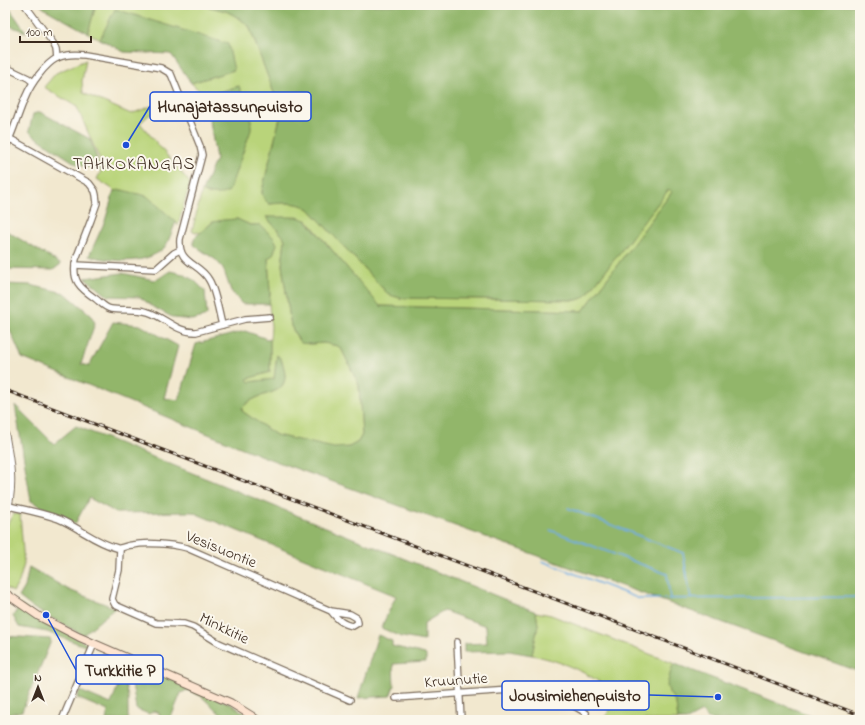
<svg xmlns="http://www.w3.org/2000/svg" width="865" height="725" viewBox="0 0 865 725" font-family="'Indie Flower',sans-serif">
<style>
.green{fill:#b9d47a;stroke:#7a7f4c}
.forest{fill:#92b66a;stroke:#667044}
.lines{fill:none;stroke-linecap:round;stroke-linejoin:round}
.stream{stroke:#72ade2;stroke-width:1.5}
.minor-casing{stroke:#7b6c5c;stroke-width:8}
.tertiary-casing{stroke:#7b6c5c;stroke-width:9}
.secondary-casing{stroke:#7b6c5c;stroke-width:9}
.minor{stroke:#fff;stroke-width:5.5}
.tertiary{stroke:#fff;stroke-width:7}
.secondary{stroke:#fde4d0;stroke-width:7}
.rail-casing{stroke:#3b2a1e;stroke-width:3}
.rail{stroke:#fbf7ec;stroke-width:1.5;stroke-dasharray:4.5;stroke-linecap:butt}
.labels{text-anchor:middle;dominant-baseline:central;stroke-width:4;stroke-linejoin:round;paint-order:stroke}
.street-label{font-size:16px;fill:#3b2a1e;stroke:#fbf7ec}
.neighbourhood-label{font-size:17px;letter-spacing:1px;fill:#3b2a1e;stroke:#fbf7ec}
.leader{fill:none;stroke:#1d4ed8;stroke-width:1.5}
.callout-dot{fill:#1d4ed8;stroke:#fbf7ec;stroke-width:1.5}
.callout{fill:#fbf7ec;stroke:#1d4ed8;stroke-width:1.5}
.callout-label{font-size:17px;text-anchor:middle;font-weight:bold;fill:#3b2a1e}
</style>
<rect width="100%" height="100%" fill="#fbf7ec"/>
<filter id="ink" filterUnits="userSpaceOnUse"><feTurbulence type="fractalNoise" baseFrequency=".025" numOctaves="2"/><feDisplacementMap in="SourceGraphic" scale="8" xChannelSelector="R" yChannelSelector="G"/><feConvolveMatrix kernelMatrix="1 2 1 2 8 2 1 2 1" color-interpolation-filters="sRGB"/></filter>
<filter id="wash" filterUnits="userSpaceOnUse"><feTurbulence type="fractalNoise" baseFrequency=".012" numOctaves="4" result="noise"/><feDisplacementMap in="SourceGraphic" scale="16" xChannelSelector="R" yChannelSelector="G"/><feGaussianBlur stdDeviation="0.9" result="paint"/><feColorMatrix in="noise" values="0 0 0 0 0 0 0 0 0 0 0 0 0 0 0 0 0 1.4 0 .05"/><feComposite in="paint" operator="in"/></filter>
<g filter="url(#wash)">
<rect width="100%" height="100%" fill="#f2e8cf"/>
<g class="green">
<path d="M85,5H202L226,11L239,18L249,26L280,109L281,114L262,191C262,197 265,200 269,204C283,203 297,201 309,209L388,294L400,298L577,300L585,297L669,189L672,192L583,311L379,306L307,220L266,217L283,236L285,240L282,265L291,326L299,341L310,344L324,343L338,346L342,350L359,385L362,435L358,442L349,447L334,449L276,435L242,411V408C245,405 248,402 252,400C267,391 290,394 284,369C283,363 282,359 277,355L274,379L249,382L246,379L270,372V340L271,327L269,304L270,293L268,257L260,225H250L237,219L213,222L200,233L192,231L202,191L210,195L239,86L206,96L191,83L234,70L116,9L100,39L88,33L95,8Z"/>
<polygon points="86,60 82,81 83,93 131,114 175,97 177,104 149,115 140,123 190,183 178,225 176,222 122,190 114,191 111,188 97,179 103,167 77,107 44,87 56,73"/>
<polygon points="13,514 20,514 24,564 19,582 13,592 5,587 5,529"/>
<path d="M536,612L551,615L675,664L672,667L669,692L676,703L678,720H603L620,696C609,688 597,680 586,674C569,665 551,659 532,655L538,625Z"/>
</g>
<g class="forest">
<polygon points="5,5 7,5 26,32 5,24"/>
<polygon points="40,5 85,5 95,8 88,33 45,9"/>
<path d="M202,5H860V672L267,458L22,358L5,319V284L30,285L65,293L91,315L95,323L81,364L89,366L113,322L140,325L178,346L164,398L179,400L196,344L245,331L270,340V372L247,379L249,382L274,379L277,355C282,359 282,363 284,369C290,394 267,391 252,400C248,402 245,405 242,408V411L276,435L334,448L349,447L358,442L362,435L359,385L342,350L338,346L324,343L310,344L301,343L299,341L291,326L282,265L285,240L283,236L266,217H297L306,220L380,306L583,311L672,192L669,189L585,297L577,300L400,298L393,296L388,294L309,209C297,201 283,203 269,204C265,200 262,197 262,191L281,114L280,109L249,26L239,18L226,11Z"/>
<polygon points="115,9 228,44 234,70 191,83 171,54 124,52 100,39"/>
<path d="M239,86L251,118V130L229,191C221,196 211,195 202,191L216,159L206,96Z"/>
<polygon points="40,112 90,139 101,170 78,165 34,136 29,131 33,114"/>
<path d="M122,190L147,196L176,222C173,228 168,244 164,248C144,266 113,261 89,256L105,221L114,191Z"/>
<polygon points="237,219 250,225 260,225 274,238 277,244 273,255 268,258 270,293 269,304 242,304 231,291 223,268 216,260 201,250 194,245 194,238 213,222 223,220"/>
<polygon points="5,230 61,264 53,270 5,269"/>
<polygon points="170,271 183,274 195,281 205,291 207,315 204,317 192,320 174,318 153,307 140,297 108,296 85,278 122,273 154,280 158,279"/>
<polygon points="15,405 54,444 76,426 536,612 538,625 532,655 509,651 464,652 464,644 487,643 486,626 444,611 424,623 424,641 402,637 381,628 396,596 192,512 117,513 89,498 75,524 31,501"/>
<polygon points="29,567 69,590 115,608 83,635 33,608 19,597 25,587"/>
<polygon points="20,605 87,644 88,647 47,632 19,627 13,616"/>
<polygon points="378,635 392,641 392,646 425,654 426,656 426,662 393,664 394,686 390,696 358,698"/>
<polygon points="5,636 50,639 51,641 22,711 5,715"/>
<path d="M128,661L231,704L255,720H227L201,696L187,690L181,693L170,720H165L161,719L159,713L154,711L149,714L136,709C134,694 132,680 126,666Z"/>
<polygon points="675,664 823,720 710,720 702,712 687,720 678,720 676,703 669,692 667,685 672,667"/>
<polygon points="123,674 128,697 128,720 106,720 108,711 77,698 80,691 111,704 120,680"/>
</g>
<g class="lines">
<g class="stream">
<polyline points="568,508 683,553 691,599"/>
<polyline points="550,530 667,574 670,599"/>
<polyline points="542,561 640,599 860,597"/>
</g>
</g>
</g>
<g filter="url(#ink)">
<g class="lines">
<g class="minor-casing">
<g id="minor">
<polyline points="25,5 53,43 56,49 57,58"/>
<polyline points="5,67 28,78 33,82"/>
<path d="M5,136L89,183L95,191L96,195L97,203L91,220L76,259C71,281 80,288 96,299C101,303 105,308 111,309C123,311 137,308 148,312C164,317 178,333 196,332L245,319L270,317"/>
<path d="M5,148C14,131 18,113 26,96C31,84 45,64 57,58C66,54 76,54 85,55L161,68L171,74L200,146L202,155L180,239C178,265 199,262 209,280C215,289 219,313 222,325"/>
<polyline points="75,265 156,269 174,253 180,250"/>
<path d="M9,506C26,510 43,513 59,519C80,528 96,543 117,548C122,549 127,545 132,545C148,542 172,544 187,548L331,611C338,620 342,624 353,626L358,623L357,618L350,614L331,611"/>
<polyline points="120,549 119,570 112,599 115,605 156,623 184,624 193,627 219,643 350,700"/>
<polyline points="457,642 461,720"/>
<polyline points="396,698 510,690 537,693 556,699 576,707 586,713"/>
<polyline points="62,720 94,644"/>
</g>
</g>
<g class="tertiary-casing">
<path id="tertiary" d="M5,435C10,462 15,489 5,516"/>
</g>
<g class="secondary-casing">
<polyline id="secondary" points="5,593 40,617 79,637 231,703 252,716 257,720"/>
</g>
<use href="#minor" class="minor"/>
<use href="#tertiary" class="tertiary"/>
<use href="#secondary" class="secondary"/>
<g class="rail-casing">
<polyline id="rail" points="5,390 860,715"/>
</g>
<use href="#rail" class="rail"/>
</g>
</g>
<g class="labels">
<g class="street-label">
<text transform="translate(221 550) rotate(22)">Vesisuontie</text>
<text transform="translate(224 629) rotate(26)">Minkkitie</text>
<text transform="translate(456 681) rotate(-4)">Kruunutie</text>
</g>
<g class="neighbourhood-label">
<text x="134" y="164">TAHKOKANGAS</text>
</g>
</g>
<path class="leader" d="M126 145L150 106M46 615L76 670M718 697L649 695"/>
<g class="callout-dot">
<circle cx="126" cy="145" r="4"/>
<circle cx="46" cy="615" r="4"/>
<circle cx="718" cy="697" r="4"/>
</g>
<g class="callout">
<rect x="150" y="92" width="161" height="29" rx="4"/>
<rect x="76" y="655" width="87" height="29" rx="4"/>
<rect x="502" y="681" width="147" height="29" rx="4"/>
</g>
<g class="callout-label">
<text x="230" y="112">Hunajatassunpuisto</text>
<text x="120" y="676">Turkkitie P</text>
<text x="575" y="701">Jousimiehenpuisto</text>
</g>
<rect width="865" height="725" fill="none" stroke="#fbf7ec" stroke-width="20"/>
<g transform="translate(38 687)" stroke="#fbf7ec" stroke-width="3" paint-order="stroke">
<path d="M0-3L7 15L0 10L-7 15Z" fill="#3b2a1e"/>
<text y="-6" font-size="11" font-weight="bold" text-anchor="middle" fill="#3b2a1e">N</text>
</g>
<path d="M20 36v6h71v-6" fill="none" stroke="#3b2a1e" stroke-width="2"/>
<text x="26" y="36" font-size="12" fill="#3b2a1e" stroke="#fbf7ec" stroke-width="3" paint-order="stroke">100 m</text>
</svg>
